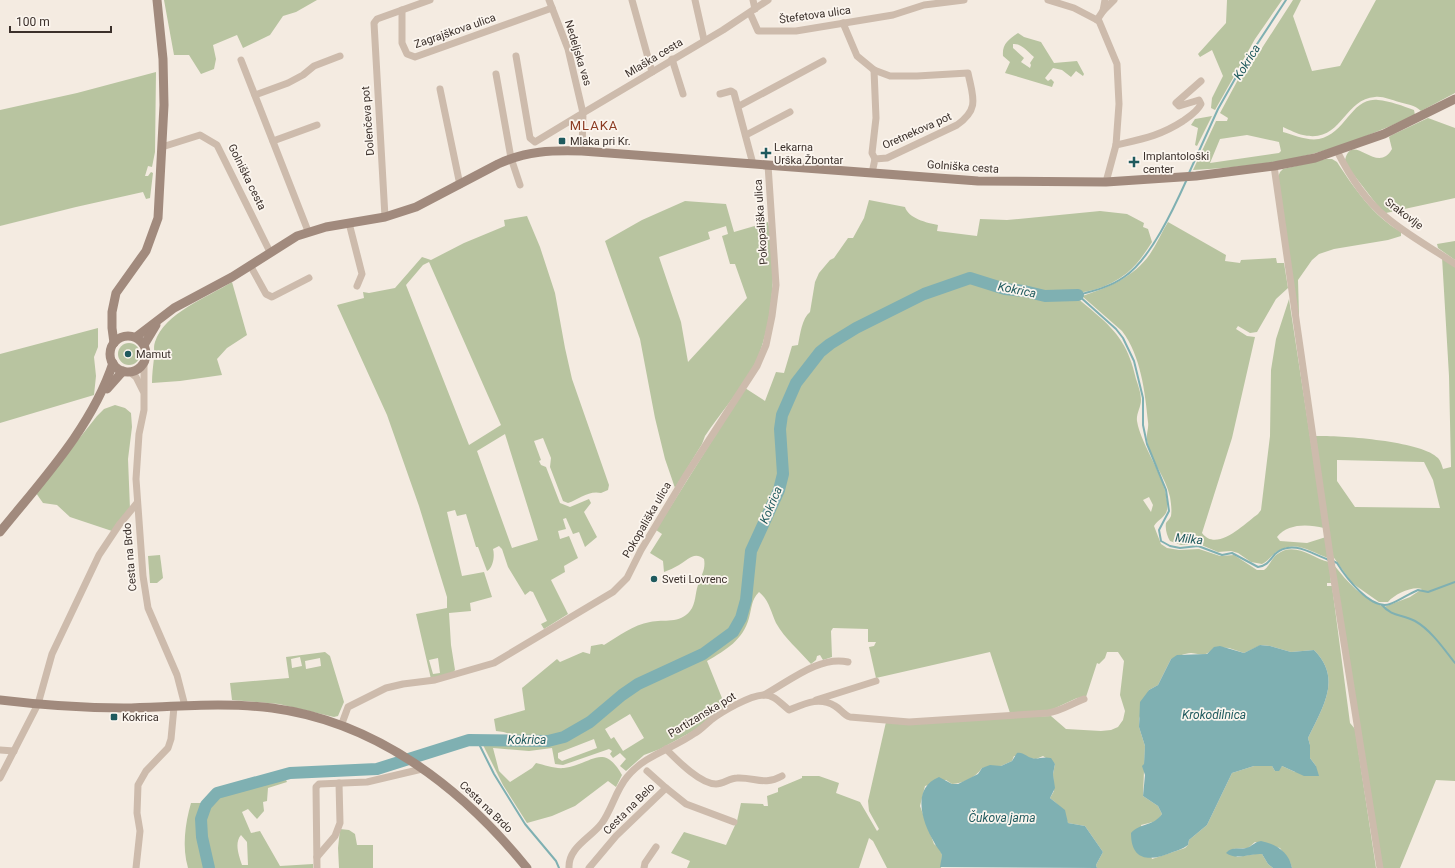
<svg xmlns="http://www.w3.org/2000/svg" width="1455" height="868" viewBox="0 0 1455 868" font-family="Roboto,sans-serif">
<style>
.green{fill:#b8c4a0;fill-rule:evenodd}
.water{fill:#7fb0b2}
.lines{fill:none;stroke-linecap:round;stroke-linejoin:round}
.stream{stroke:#7fb0b2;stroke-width:2}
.river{stroke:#7fb0b2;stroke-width:12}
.street{stroke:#cdbbac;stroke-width:7}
.secondary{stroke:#a18a7d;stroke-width:9}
.poi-dot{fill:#1f5a5e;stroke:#fbf5ee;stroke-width:1.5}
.labels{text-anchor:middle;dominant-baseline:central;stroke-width:3.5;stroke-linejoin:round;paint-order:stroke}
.street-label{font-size:11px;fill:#3b302b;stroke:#fbf5ee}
.poi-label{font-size:11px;fill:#3b302b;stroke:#fbf5ee;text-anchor:start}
.water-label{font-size:12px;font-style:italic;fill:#1f5a5e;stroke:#fbf5ee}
.quarter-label{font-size:13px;letter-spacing:1px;fill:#8c3b22;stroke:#fbf5ee}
</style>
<rect width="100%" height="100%" fill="#f4ebe1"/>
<g class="green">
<polygon points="164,0 317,0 296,12 283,16 270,35 243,48 237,35 213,45 216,59 214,69 201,74 189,55 174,55"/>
<polygon points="1227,0 1282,0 1255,39 1215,110 1211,108 1212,98 1223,76 1212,50 1200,57 1198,54 1226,23"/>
<path d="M1293,0H1301L1293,16L1312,71L1340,66L1376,0H1455V93L1421,111C1415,105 1406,104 1399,102C1391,100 1383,96 1375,97C1343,99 1342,144 1303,135C1297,134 1290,130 1283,127V132C1294,135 1307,141 1319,139C1346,134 1351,97 1378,100C1390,101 1403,106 1414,110L1415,115C1382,130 1347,145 1312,154C1273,164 1232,168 1193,170L1216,121H1227L1228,118L1220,113L1241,74L1246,73ZM1247,135L1279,142L1281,151L1279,153L1210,163L1220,139Z"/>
<path d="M1018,33L1024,37L1041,42L1054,63L1077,61L1084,74L1083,76L1076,71L1071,77L1062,70L1053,68L1045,78L1048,81L1051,79L1054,82L1052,87L1005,73L1010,62L1003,56C1002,44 1008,40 1018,33ZM1013,44C1021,43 1028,52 1034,57L1030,63L1031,65L1030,68L1021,62L1024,58L1013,48Z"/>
<polygon points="156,72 155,152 152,167 148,166 145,176 148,176 151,172 153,173 150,198 146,199 143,192 76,207 0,226 0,110 77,93"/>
<polygon points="1212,116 1197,146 1195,145 1198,128 1191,125 1195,119"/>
<path d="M1428,118L1455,128V198L1386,213L1381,210L1350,170L1345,160C1352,130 1377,176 1392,149L1389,137L1392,135Z"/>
<path d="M1326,159H1332L1337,162C1354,188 1373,216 1401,232V236L1388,240L1334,249L1319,254L1312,260L1298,280L1299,315L1298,317L1278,177L1280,172L1283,169Z"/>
<path d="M869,200L905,207C908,218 927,223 938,225L937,231L977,236L980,219L1007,220L1100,211L1127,214L1144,223L1143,227L1148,229L1152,242C1145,253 1137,265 1127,273C1100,295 1060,298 1028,291L1026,292L1048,299L1076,298C1083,302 1089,308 1095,313C1119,333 1129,348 1136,379C1138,385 1141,393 1141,400C1141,407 1136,414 1137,421C1141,447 1171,484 1167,510C1166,517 1157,520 1154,526L1161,544L1167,548L1179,550L1199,549L1220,556L1234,555L1257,570H1264C1269,566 1271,560 1276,555C1294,540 1312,558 1329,562L1331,583H1327V586H1332L1350,723L1355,729L1376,868H1292L1290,862L1280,848L1255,842L1248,848L1232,849L1237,857L1255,854H1262L1268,864L1273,868H1097L1096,865L1103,852L1085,826L1068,823C1063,812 1061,806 1050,798L1054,791L1053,774L1055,764L1043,756L1036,759L1014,756L1012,761L1001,766L982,768C975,778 964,783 952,784L946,780L925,786L920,806L934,844L940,849L942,855L941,868H887L873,841L869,838L859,868H687L690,861L671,853L684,832L726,845L737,821L741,803L763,804L764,806H768L767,796L778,792V788L802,778V776H819L839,783L836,793L860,802L877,831L879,829L869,811L868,801L886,722L1051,716L1066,729L1101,731L1111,730L1118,727L1123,720L1125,711L1120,695L1124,661L1118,652H1107L1105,658L1099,664L1097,663L1086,697L1077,698L1051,710L1010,713L990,652L876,678L869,647L874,646L876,642H868V629L833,628L831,631L832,657L823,660L820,655L817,656L816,660L811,664C799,650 785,639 776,623C771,612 769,600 759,592C751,600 752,608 749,618C743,640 726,650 707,661L726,708L695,730L660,749L644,755L626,771L620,766L626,759L620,753L613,758L610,754L612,751L609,749L563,765L555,764L552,748L529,751L493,748L499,771L510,782L532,768L536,763C545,765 555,769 564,768C591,765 603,741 622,775L616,787L608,781L575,806L552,816L527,823L503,785L482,743L541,744L570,738L596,722L628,694L720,647C732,637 742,625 746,610C756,575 744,551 769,520L768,516L785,476L781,429L801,378L823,351L866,326L867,323C855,321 846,334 837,339C833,342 827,344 823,347C803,360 776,402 777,426C778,447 785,468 778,489C772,511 754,530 749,552C744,577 748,607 732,628C717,649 686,661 663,671C652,676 641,678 631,685C598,706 575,742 531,739C517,738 510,732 496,731L494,719L525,710L522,688L557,659L560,662L583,652L590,654L591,646L602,644L604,645C619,636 633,625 650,622C664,619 680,624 690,611C696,604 695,593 698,585C701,575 706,570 704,559C694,551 688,560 679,565C674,568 669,570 664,572L663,561L650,553L662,534L656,530L745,388L765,401L776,372L784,373L792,346L798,345C800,335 802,318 810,312L815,282L819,273L830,260L834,258L848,238H853L864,218ZM1149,497L1153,505L1151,512L1143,500ZM1261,645L1270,646L1291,652L1314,650C1343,679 1322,708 1308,738L1310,745V758L1316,766L1295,772L1282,766L1275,771L1272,766H1254L1232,773L1207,825L1189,840L1188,845L1185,848L1152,859L1141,825L1157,821L1162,814L1158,806L1143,796L1145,746L1139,727V719L1149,690L1158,685L1171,659C1177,657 1185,653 1191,653C1203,654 1204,658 1215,647L1229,648L1244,653ZM630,714L644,738L623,751L614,737L611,739L605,729ZM594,739L597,748L562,761L558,758V753Z"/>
<path d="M685,201L726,204L734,232L768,222C779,261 772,337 751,371C737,394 720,414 705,436L702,444L675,488L665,459L655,418L640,339L605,241L642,220ZM726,226L728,234L722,236L730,264H735L747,298L688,362L681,322L659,257L710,239L708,232Z"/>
<path d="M527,216L540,247L555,293L565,348L572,379L609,485L608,490L601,493C589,490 579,499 568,503L563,501L550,467L551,458L543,438L534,441L541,460L539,461L541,465L546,467L560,503L570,507L589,499L591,503L584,512L597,537L585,547L579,532L573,534L566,518L563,519L566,529L558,531L560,539L569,536L578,558L564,566L565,572L551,580L568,614L544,629L541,624L547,621L533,592L530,591L525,595L508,567L502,549L499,546L493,549C495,556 493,568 487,571L478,547H476L466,514L457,516L455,510L447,512L462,576L484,572L492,597L470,603L471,611L449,613L451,645L455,670L452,674L431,679L416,614L447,608V597L419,506L387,415L337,305L364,298L363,292L369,293L395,288L422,257L431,260L464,243L505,226L504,220ZM429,262L501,425L469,445L406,285L423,265ZM505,434L538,540L512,548L477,451ZM438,658L440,673L433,674L429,660Z"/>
<path d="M1168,222L1226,255L1225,261L1240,263L1241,260L1276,258L1277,263H1284L1288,288L1276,299L1257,332L1250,333L1238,326L1236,329L1247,336L1255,337L1232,438L1202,533C1217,553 1245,523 1258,514L1261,510L1270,436L1271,370L1276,339L1289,299L1324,528C1308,524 1288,523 1277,537L1280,541L1307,543L1326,537L1328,558C1311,552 1297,540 1278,551C1271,555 1269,561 1262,564L1251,562L1238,553L1231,551L1218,552L1199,544L1181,545L1170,541C1167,536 1165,529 1166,523C1167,521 1170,519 1171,516C1172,510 1171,503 1170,497C1166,477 1150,460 1147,440C1146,434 1149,428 1148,422C1145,392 1141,356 1122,331L1082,296C1108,288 1134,277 1150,254C1157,244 1161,233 1168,222Z"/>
<polygon points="1455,241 1455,260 1438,248 1437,244"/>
<path d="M1442,257L1455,267V781L1436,780L1400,868H1382L1334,565C1348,583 1362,598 1384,607L1410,597L1422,589C1412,586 1395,594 1388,602H1379L1352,583L1332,555L1315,436C1339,435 1423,441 1438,458C1440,460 1442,465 1443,469L1451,467L1449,376ZM1337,460L1424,462L1433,480L1440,508L1355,507L1337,481Z"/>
<path d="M232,282L247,335L227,348L217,359L222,375L180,381L152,383C152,374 153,367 154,358C155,353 153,347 155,342C164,313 208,297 232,282Z"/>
<polygon points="98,328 98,347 94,357 96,376 94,395 0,423 0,354"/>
<circle cx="129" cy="354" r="11"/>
<polygon points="115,405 125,408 131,413 132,427 128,459 130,509 112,531 70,517 57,505 43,503 36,493 97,416 104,409"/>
<polygon points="160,555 163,578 157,583 150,583 148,556"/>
<path d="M325,652L330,656L344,702L338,716L334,717L279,704L232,700L230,683L289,678L286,657ZM300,657L302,666L292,668L291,659ZM320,658L321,666L306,669L305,661Z"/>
<path d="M286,780L287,782L268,788L267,801L263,802L264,811L257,819L248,809L242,812L251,833L260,831L280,866L313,864V868H211C207,852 200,830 206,813C213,790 265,783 286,780ZM241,835L247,842L248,865H242C239,856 234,843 241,835Z"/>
<path d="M191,803H203L199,826L206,868H188C182,847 185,824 191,803Z"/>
<polygon points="340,829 349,830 355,834 357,845 373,845 373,868 339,868 338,848"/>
</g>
<g class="water">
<path d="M1260,645L1270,646L1291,652L1314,650C1343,679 1322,708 1308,738L1310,745V758L1316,766L1319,776H1304L1282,766L1279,771H1275L1272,766H1254L1232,773L1207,825L1189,840L1188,845C1183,849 1178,850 1173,852C1152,861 1131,863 1131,833C1140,823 1154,826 1162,814L1158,806L1143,796L1145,775L1142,766L1144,764L1145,746L1139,727L1140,702L1149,690L1158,685L1171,659L1177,655L1207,654L1214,647L1220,646L1244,653Z"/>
<path d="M1017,753C1024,752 1026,757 1032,758C1037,760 1042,756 1051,758L1055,764L1053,774L1055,788L1050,798L1065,810L1068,823L1085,826L1103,852L1096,865L1097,868L940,867L942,855C940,850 936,847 934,842C922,822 911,788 939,777L952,784H958L978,774L982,768L990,765L1001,766L1012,761Z"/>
<path d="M1261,841C1276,844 1289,852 1292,868H1273L1268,864L1262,854C1250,853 1237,861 1226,853C1233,845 1241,851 1249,847C1253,845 1255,842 1261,841Z"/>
</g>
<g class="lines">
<g class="stream">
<polyline points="1189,173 1218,109 1240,70 1286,0"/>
<path d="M1187,179C1174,208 1150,260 1124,277C1110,287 1093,291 1078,295L1116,329L1123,338L1134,361L1143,398V425L1147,444L1166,490L1169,511L1159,530L1161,541L1170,546L1180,548L1198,546L1222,555L1232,553L1258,567C1268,565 1269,561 1275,554C1292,539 1312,554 1329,560"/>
<path d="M1333,561L1337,563C1345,576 1371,611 1390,604C1399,601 1408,594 1418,590L1428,592L1455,582"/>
<path d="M1382,605C1392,617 1402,614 1415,621C1431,630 1444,649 1455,663"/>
<polyline points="477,740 494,774 525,824 556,861 559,868"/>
</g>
<polyline class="river" points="209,868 202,837 201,819 206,805 217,793 290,773 377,769 469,740 548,741 564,737 590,722 622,695 638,684 703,654 733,632 741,618 746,600 751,551 779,490 783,474 780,429 782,415 796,383 820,352 830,344 856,328 924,294 970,278 1005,289 1024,291 1045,296 1078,295"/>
<g class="street">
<polyline points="632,0 652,72"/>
<polyline points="695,0 704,40"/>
<polyline points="753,0 755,9"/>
<polyline points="1048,0 1074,8 1099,21 1117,64 1119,104 1116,145 1106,182"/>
<polyline points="402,10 402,43 407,54 415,57 552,8"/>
<polyline points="1103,11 1114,0"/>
<polyline points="750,13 758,31 796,31 893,15 924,5 964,0"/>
<polyline points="1097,20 1103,11 1105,0"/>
<path d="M843,23L857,56L874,70L890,76H917L968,73C973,97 980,109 957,125L887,158L875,159L872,173"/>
<polyline points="516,56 529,132 530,138 535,142 583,113 568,49 549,0"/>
<polyline points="672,59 683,94"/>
<polyline points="241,60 308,231"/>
<polyline points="874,70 876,118 872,153 875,159"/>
<polyline points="496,74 511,158 520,185"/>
<polyline points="440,89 460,185"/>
<polyline points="720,94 731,91 734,93 753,164"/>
<polyline points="255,95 288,83 303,75 314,66 340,56"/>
<polyline points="739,106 823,61"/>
<polyline points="746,135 790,112"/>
<polyline points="273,141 317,125"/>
<path d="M1116,145C1142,139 1160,136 1183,121C1190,116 1197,112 1201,104L1199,100L1179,106L1176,103L1201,81"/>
<polyline points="162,147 200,135 217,145 270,252"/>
<polyline points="582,151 583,113 723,30 768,0"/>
<path d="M1337,151C1349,175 1365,200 1386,217C1407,235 1432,248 1455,264"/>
<polyline points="1274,166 1330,555 1380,868"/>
<polyline points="385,217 374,23 377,19 430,0"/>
<polyline points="349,223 362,274 357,286"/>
<polyline points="250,265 266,294 272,297 309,278"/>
<polyline points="144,362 144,410 139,434 136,479 143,576 148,608 177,675 185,706"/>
<polyline points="130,372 136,377 143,391"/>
<path d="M764,695C788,682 820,655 848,662"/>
<polyline points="816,700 876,681"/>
<polyline points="341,726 348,707 386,688 403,684 435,680 494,663 613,592 627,578 641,550 685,477 757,366 766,345 772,316 776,285 768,165"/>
<path d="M666,749C677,760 700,784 716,784C723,784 730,778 737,778C755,777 764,786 782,776"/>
<polyline points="0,750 14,751"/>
<polyline points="647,771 666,788"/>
<polyline points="0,778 38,704 52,654 99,555 119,525 137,503"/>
<polyline points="317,857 335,836 340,823 339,783"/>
<polyline points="136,868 140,831 137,813 138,785 146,771 168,748 171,739 174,707"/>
<polyline points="317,868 316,787 319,784 367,782 422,769"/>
<path d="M569,868C568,847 591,838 602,823C612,809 616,790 627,777C646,754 671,750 695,733C701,730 706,724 711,720C723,711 749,696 763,695C774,694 781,704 789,710C804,704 819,696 835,706C841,709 843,715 850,717L909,722L1048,713C1061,711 1071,704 1084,699"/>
<polyline points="589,868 616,836 666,788 686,804 734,822"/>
<polyline points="644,868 645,863 656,847"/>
</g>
<g class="secondary">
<circle cx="128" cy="354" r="18"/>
<path d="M136,337L174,308L232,277L297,236L326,227L385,217L416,207L498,164C526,151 552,150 582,151L978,181L1106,182L1196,176L1274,166L1315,158L1384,134L1455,99"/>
<polyline points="114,343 112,328 112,312 116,293 146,251 158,218 164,105 163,59 157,0"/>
<polyline points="144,345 156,325"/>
<polyline points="107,389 123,371"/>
<path d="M0,532C42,480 92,427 113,363"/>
<path d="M0,700C41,705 83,708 124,708C172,707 224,702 272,708C377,722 462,788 527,868"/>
</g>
</g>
<g class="poi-dot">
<rect x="558" y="137" width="8" height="8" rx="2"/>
<path d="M764 147h4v4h4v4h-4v4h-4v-4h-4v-4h4z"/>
<path d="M1132 156h4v4h4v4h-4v4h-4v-4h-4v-4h4z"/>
<circle cx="128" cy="354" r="4"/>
<circle cx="654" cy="579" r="4"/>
<rect x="110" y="713" width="8" height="8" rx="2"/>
</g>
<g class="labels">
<g class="street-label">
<text transform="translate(815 15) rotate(-8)">Štefetova ulica</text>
<text transform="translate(455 31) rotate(-19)">Zagrajškova ulica</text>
<text transform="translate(578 53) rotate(73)">Nedeljska vas</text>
<text transform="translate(654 58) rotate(-31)">Mlaška cesta</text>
<text transform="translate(368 121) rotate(-94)">Dolenčeva pot</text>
<text transform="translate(917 131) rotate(-24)">Oretnekova pot</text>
<text transform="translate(963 167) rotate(4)">Golniška cesta</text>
<text transform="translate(247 177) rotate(64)">Golniška cesta</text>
<text transform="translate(1404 214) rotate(37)">Srakovlje</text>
<text transform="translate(761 222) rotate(-94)">Pokopališka ulica</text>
<text transform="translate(647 520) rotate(-60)">Pokopališka ulica</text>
<text transform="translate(130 557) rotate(-95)">Cesta na Brdo</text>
<text transform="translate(702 715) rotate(-31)">Partizanska pot</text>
<text transform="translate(486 807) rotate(44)">Cesta na Brdo</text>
<text transform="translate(629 809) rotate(-45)">Cesta na Belo</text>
</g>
<g class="poi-label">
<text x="570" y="141">Mlaka pri Kr.</text>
<text x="774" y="147">Lekarna<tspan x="774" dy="13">Urška Žbontar</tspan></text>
<text x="1143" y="156">Implantološki<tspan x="1143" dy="13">center</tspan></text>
<text x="136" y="354">Mamut</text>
<text x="662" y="579">Sveti Lovrenc</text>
<text x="122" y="717">Kokrica</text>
</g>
<g class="water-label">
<text transform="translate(1247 62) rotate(-58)">Kokrica</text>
<text transform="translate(1017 290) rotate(11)">Kokrica</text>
<text transform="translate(771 505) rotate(-67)">Kokrica</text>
<text transform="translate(1189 539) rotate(6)">Milka</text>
<text x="1214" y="715">Krokodilnica</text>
<text x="527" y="740">Kokrica</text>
<text x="1002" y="818">Čukova jama</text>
</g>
<g class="quarter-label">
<text x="594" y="125">MLAKA</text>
</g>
</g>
<path d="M10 26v6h101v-6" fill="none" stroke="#3b302b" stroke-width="2"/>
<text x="16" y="26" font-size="12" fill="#3b302b" stroke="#fbf5ee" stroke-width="3" paint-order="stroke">100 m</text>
</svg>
